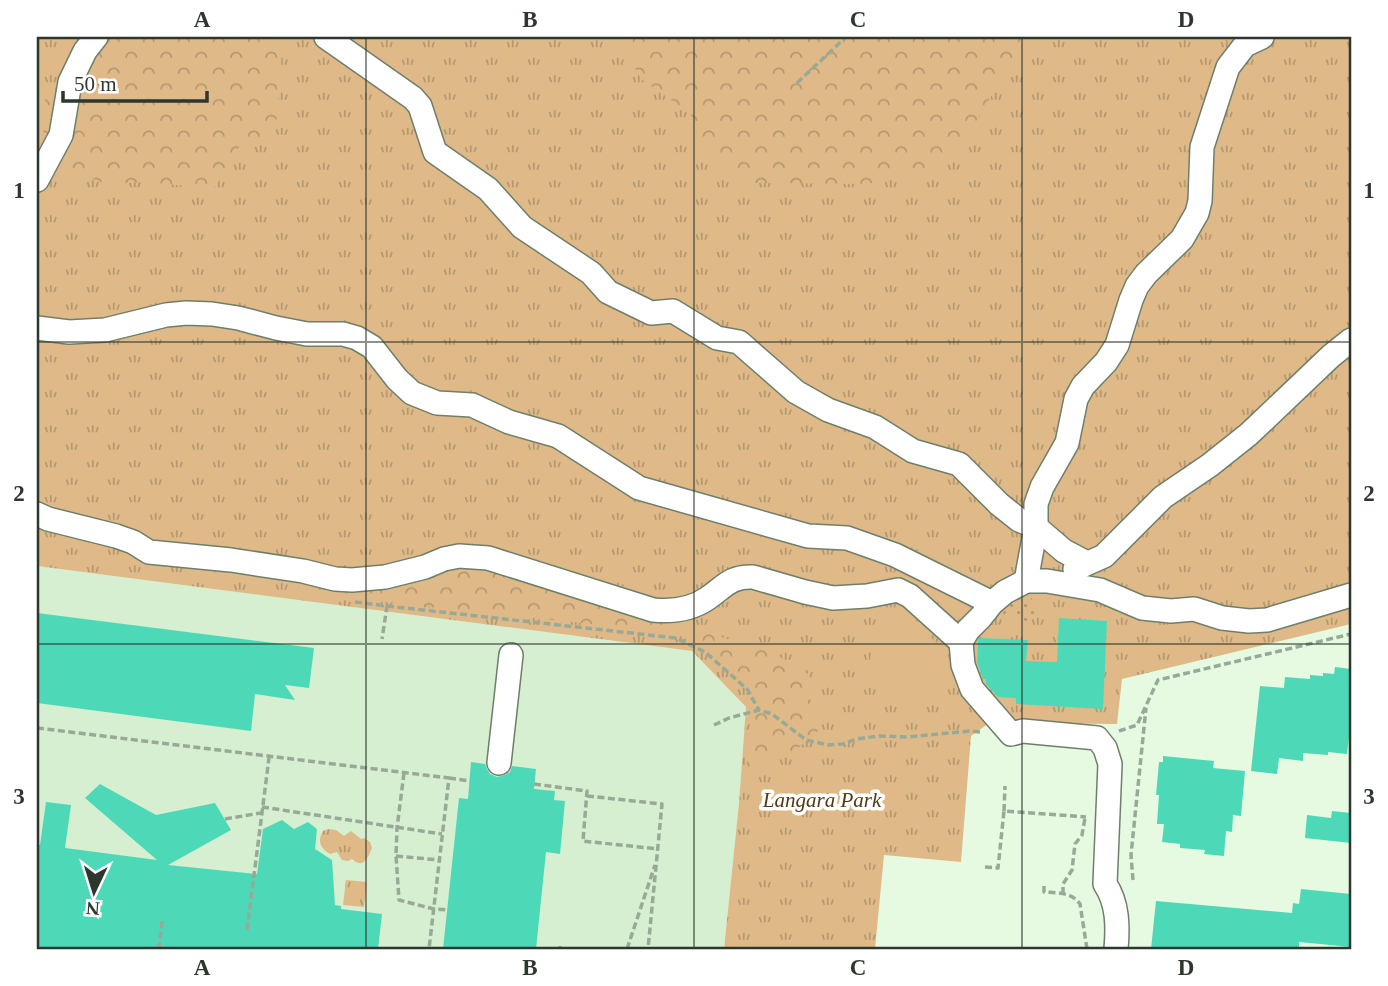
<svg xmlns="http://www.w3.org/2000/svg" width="1388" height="986" viewBox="0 0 1388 986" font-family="Georgia,serif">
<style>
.built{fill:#d5efd0}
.grass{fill:url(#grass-tufts)}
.forest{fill:url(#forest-crowns)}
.garden{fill:url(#garden-dots)}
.pitch{fill:#dfba88}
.building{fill:#4dd9b8}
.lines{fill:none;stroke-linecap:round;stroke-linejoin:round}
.minor-casing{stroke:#6d7f6a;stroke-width:26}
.path{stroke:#99a997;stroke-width:3.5;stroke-dasharray:7 3.5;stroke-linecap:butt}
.minor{stroke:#fff;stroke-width:23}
.grid{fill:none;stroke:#2e372d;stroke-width:2;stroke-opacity:0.55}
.labels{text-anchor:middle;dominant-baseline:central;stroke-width:7;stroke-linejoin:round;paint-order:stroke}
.park-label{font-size:21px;font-style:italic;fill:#533a14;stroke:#fff}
.neatline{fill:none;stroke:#2e372d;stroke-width:2.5}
.grid-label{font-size:23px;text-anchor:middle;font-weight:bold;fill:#2e372d}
</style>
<defs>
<pattern id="grass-tufts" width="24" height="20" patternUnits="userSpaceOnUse" patternTransform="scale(1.75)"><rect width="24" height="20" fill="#dfba88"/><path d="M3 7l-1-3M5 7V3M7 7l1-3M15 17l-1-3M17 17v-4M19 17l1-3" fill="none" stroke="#b59870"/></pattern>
<pattern id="forest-crowns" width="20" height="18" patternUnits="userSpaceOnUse" patternTransform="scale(1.75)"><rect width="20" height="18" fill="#dfba88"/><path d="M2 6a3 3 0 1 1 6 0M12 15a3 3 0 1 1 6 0" fill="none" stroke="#b59870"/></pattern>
<pattern id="garden-dots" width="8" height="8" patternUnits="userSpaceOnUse" patternTransform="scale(1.75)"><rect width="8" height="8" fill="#dfba88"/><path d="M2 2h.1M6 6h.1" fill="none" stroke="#b59870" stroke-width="1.8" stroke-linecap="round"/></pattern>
</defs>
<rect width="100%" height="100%" fill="#e5fae1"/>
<polygon class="built" points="37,566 692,651 746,707 739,803 724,949 37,949"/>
<g class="grass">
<polygon points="37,37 1351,37 1351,624 1122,679 1117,724 989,723 971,736 961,862 884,855 875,949 724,949 739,803 746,707 692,651 37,566"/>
<path d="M328,829L336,830L344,836L351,831L361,839L364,838L370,842L372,848C368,857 364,870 352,859L348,861L342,860L337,852L330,854C320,848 317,841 323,831Z"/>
<polygon points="346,880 367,882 364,907 343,905"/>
</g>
<g class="forest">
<polygon points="104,37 283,37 277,118 265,140 240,146 214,189 148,182 107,184 56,166 43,139 45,98 94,51"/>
<polygon points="596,37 1027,37 952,161 868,184 756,183 704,154 690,113 641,79 619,40"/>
<polygon points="472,562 653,618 770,651 808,674 806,696 818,707 819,730 797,749 745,775 754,719 761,703 751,685 726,659 674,633 359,599 328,587"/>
</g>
<path class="garden" d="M1023,589C1035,597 1038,611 1030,622L1002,615L998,610Z"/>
<path class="pitch" d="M901,612L912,616L935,642L948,663C947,670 947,678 944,684C940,693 929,703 919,704C900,706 870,690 869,669C869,659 873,647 876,637C879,625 889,613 901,612Z"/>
<g class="building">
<polygon points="37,613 314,648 309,688 285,685 295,700 255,694 251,731 37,703"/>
<polygon points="1059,618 1107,621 1103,709 1016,704 1016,698 998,697 986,684 986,679 983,679 977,662 978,640 980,638 1028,640 1026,661 1057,662"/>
<polygon points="1335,667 1351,669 1351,730 1350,729 1347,754 1328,752 1328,755 1303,753 1303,761 1279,758 1277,774 1251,771 1260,686 1284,688 1285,677 1310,679 1310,675 1323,676 1323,673 1334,674"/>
<polygon points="1163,756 1214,761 1213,768 1245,771 1241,816 1233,815 1232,832 1226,831 1224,856 1204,854 1205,850 1180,848 1180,844 1162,842 1164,824 1157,824 1159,795 1156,795 1159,762 1163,762"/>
<polygon points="471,762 485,764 487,769 490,774 497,777 505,775 510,772 512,766 536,769 534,789 555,791 554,800 565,801 560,854 546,852 536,949 443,949 459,798 468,799"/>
<polygon points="100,784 156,815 215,803 231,830 168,865 257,874 263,829 282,820 294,829 308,822 317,829 315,849 332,860 335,905 341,906 341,909 382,914 378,949 37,949 37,844 40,845 46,802 71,805 65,848 157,860 85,798"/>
<polygon points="1332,811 1351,813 1351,843 1305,838 1307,815 1331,818"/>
<polygon points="1301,889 1351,894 1351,947 1299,942 1299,949 1151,949 1156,901 1292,913 1293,903 1299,904"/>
</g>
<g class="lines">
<g class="minor-casing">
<g id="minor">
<polyline points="326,37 413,98 420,106 435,152 488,189 522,227 591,273 608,292 651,313 673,311 717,338 739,342 796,392 828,410 875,427 913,451 959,464 999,504 1019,520 1036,527 1064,551 1087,563"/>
<polyline points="37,180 61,135 70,82 85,51 96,37"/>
<polyline points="37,328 69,332 105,330 166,315 186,313 212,314 238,318 276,328 307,334 343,334 357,338 372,347 397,379 412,393 437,403 472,405 509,422 558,436 639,488 808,536 847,538 895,555 992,603"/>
<path d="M37,514L48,519L116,536L133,542L149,552L231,560L303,571L335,579L352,580L385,577L425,567L444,559L459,556L488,558L653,610C673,612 691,610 708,598C725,586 731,576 753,577L805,592L833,598L867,596L898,590L910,596L961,642"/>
<polyline points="1075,569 1104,556 1163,497 1210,465 1249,434 1331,356 1351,340"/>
<polyline points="1026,581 1036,527 1036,504 1042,487 1067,443 1076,399 1083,386 1106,362 1117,345 1131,300 1137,286 1146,274 1182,239 1197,213 1200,201 1202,147 1228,67 1245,45 1262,37"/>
<polyline points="499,763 511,655"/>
<path d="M1116,949C1118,927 1118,903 1105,884L1110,764L1105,748L1097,738L1023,731L1011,734L972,689L963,665L961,642L968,630L981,617L992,603L1005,592L1026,581H1047L1100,590L1142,608L1171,611L1194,609L1222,618L1249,621L1267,620L1351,595"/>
</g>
</g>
<g class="path">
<polyline points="797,83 846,37"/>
<polyline points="355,602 387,606 382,639"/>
<polyline points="387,606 676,638 705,652 747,689 759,710"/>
<polyline points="714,725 729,718 759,710 772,714 806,740 829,745 843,744 856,739 879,736 908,737 970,731 981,732"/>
<polyline points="37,728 449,778 429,949"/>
<polyline points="1119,731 1137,725 1158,680 1351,634"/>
<polyline points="404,773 397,828 396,856 399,900 434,909 447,910"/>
<polyline points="449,778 470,781"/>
<polyline points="534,784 587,791 583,841 658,849"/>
<polyline points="587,796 662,804 648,949"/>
<polyline points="262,807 442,834"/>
<polyline points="1004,811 1005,786"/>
<polyline points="225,819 261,813"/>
<polyline points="396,856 439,860"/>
<polyline points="985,867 998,868 1004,811 1086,817"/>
<polyline points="1133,880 1131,855 1146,708"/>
<path d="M1044,886V892C1057,893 1072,892 1080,904L1087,949"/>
<polyline points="1063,894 1063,884 1072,870 1075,844 1082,835 1085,818"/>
<polyline points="247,930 269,758"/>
<polyline points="159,949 162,921"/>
<polyline points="560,949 560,946"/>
<polyline points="627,949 655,865"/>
</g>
<use href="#minor" class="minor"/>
</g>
<path class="grid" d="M366,37V949M694,37V949M1022,37V949M37,342H1351M37,644H1351"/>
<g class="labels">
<g class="park-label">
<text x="822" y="800">Langara Park</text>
</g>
</g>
<rect width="1388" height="986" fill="none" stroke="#ffffff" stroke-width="77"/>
<g transform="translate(94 892) rotate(184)" stroke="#ffffff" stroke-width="5" paint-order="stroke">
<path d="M0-5L12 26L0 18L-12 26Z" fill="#2e372d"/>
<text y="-10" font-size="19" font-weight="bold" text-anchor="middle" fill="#2e372d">N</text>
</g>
<path d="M63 91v10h144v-10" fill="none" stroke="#2e372d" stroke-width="3.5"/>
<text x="74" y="91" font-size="21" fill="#2e372d" stroke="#ffffff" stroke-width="5" paint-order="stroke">50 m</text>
<rect x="38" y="38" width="1312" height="910" class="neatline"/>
<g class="grid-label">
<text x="202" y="27">A</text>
<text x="530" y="27">B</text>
<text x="858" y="27">C</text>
<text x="1186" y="27">D</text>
<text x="19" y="198">1</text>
<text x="1369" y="198">1</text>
<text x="19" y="501">2</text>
<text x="1369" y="501">2</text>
<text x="19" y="804">3</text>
<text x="1369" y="804">3</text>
<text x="202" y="975">A</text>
<text x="530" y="975">B</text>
<text x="858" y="975">C</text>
<text x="1186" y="975">D</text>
</g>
</svg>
